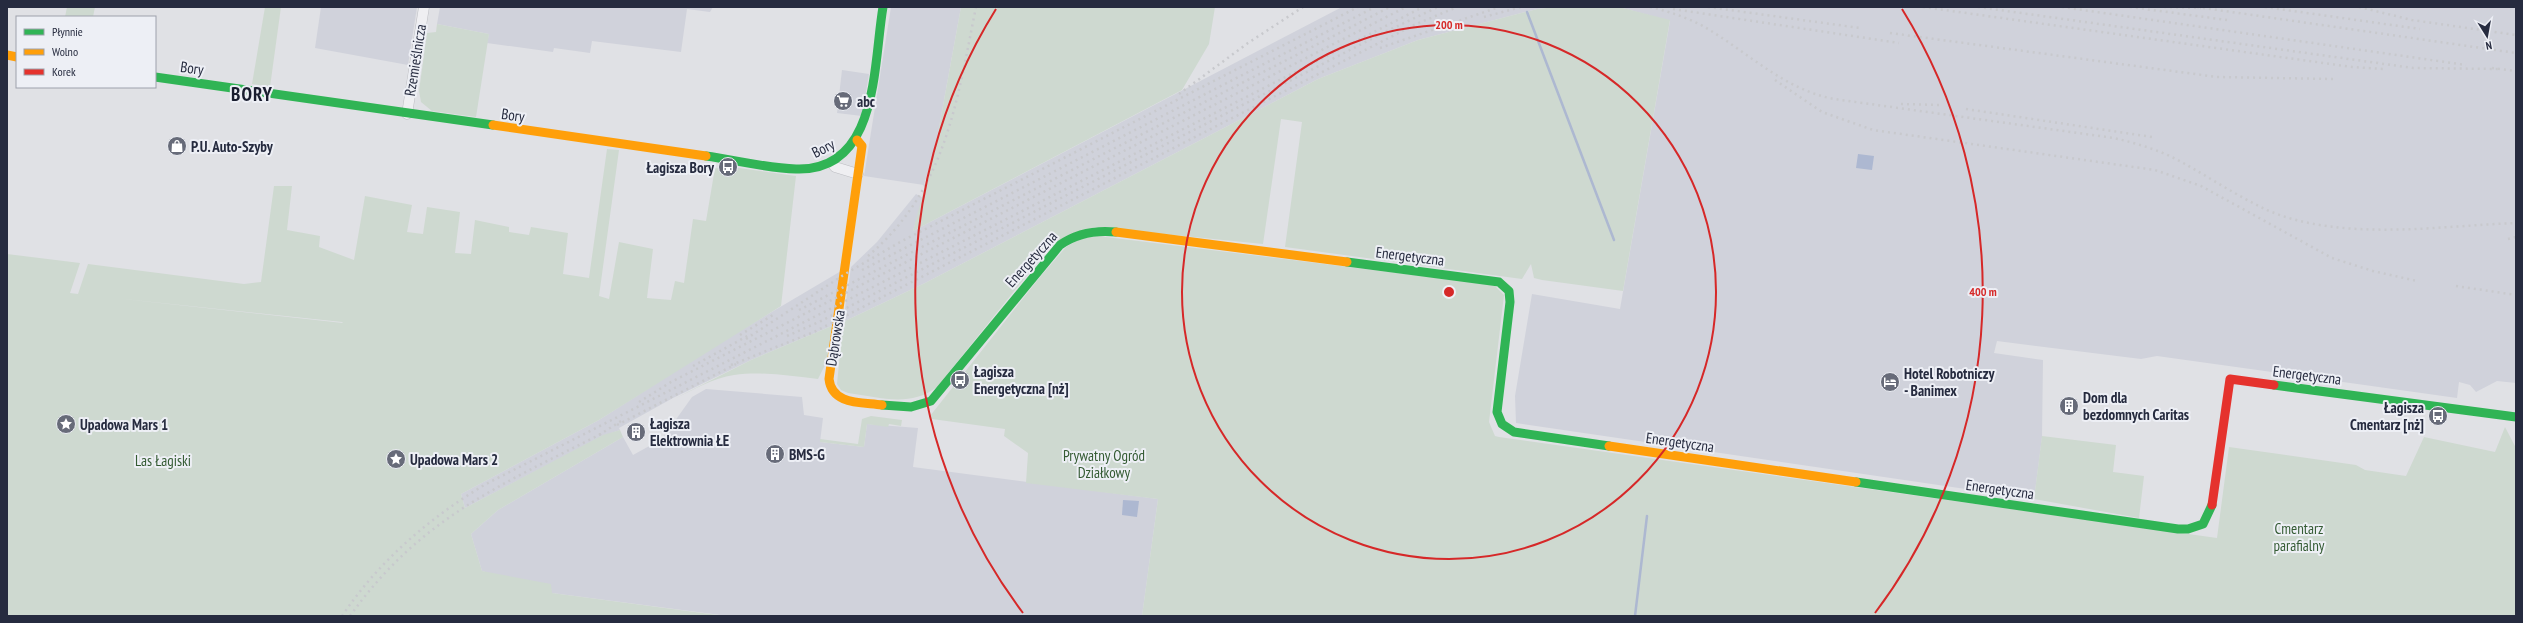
<svg xmlns="http://www.w3.org/2000/svg" width="2523" height="623" viewBox="0 0 2523 623" font-family="'PT Sans Narrow',sans-serif">
<style>
.built{fill:#d0d2db}
.green{fill:#ced9d0;fill-rule:evenodd}
.water{fill:#adb8d1}
.lines{fill:none;stroke-linecap:round;stroke-linejoin:round}
.stream{stroke:#adb8d1;stroke-width:2.5}
.street-casing{stroke:#bdbec3;stroke-width:11}
.street{stroke:#efeff2;stroke-width:10}
.fast{stroke:#30b455;stroke-width:9}
.slow{stroke:#ff9f0a;stroke-width:9}
.jam{stroke:#e5322d;stroke-width:9}
.rail{stroke:#c8c9cd;stroke-width:2.5;stroke-dasharray:2 4;stroke-linecap:butt}
.ring{fill:none;stroke:#d62828;stroke-width:2}
.labels{text-anchor:middle;dominant-baseline:central;stroke-width:4;stroke-linejoin:round;paint-order:stroke}
.street-label{font-size:15px;fill:#262b3f;stroke:#edeff5}
.poi-label{font-size:15px;font-weight:bold;fill:#262b3f;stroke:#edeff5;text-anchor:start}
.park-label{font-size:15px;fill:#345b33;stroke:#edeff5}
.district-label{font-size:19px;font-weight:bold;letter-spacing:1px;fill:#191d2f;stroke:#edeff5}
.centre{fill:#d62828;stroke:#edeff5;stroke-width:2}
.ring-label{font-size:12px;text-anchor:middle;font-weight:bold;fill:#d62828;stroke:#edeff5;stroke-width:4;stroke-linejoin:round;paint-order:stroke}
</style>
<rect width="100%" height="100%" fill="#e0e1e5"/>
<g class="built">
<polygon points="321,7 417,7 408,65 315,48"/>
<polygon points="440,7 713,7 710,12 687,9 681,52 592,41 590,53 554,48 553,52 487,43 489,34 437,24"/>
<polygon points="891,7 961,7 936,144 924,185 864,176"/>
<polygon points="1342,7 1556,7 1537,9 1418,40 1318,79 925,283 843,322 851,267 877,242 916,194 923,198 913,231"/>
<polygon points="1619,7 2516,7 2516,383 2497,381 2476,392 2470,385 2459,382 2457,398 2157,356 2141,359 1997,341 1994,353 2043,360 2042,437 2034,499 1516,423 1515,396 1532,294 1620,309 1670,21"/>
<polygon points="842,70 869,74 862,116 837,113"/>
<polygon points="841,271 834,325 751,360 673,398 619,428 620,430 603,436 465,508 461,494 599,420 723,341"/>
<polygon points="706,389 802,397 804,415 823,418 820,442 864,447 867,424 918,428 913,467 1158,499 1142,616 728,616 552,593 482,571 471,534 498,510 623,437 633,455 662,439 692,397"/>
</g>
<g class="green">
<polygon points="67,7 95,7 93,17 65,17"/>
<polygon points="265,7 281,7 270,87 252,84"/>
<polygon points="961,7 1215,7 1209,44 1182,90 913,231 936,144"/>
<path d="M1556,7H1619L1670,20L1623,291L1542,280L1534,278L1531,264L1522,279L1285,247L1302,122L1281,119L1263,244L1095,227L1052,244L937,387C909,408 880,397 848,393L841,390L837,384L843,322L925,283L1318,79L1418,40L1537,9Z"/>
<polygon points="437,24 489,34 476,117 432,111 421,102 419,91 427,33 436,32"/>
<path d="M607,149L619,150L599,296L609,299L619,242L653,249L647,298L671,300L675,281L684,283L693,219L706,221L715,168L731,170L732,167L796,176L781,306L599,420L461,494L465,508L603,435L620,430L623,437L498,510L471,534L482,571L551,584L552,593L725,616H7V254L80,263L70,293L78,294L88,264L244,284L261,282L274,186H292L287,230L320,236L319,247L354,260L365,196L412,205L407,232L423,234L427,207L460,212L455,253L471,254L475,220L509,227V232L529,235L531,227L568,233L563,274L589,278ZM114,298L342,322L343,323Z"/>
<polygon points="1098,236 1494,285 1504,295 1489,422 1495,436 1499,437 2217,538 2229,447 2356,465 2365,470 2406,476 2424,437 2495,452 2505,427 2516,448 2516,616 1142,616 1158,499 1026,483 1028,453 1004,436 1005,429 932,419 930,416 1040,277 1066,247 1080,239"/>
<path d="M834,325L827,361L818,379C791,376 762,371 734,375C713,378 693,390 674,399L751,360Z"/>
<polygon points="871,416 902,420 901,426 889,424 888,427 867,424 864,447 820,442 820,439 858,444 862,419"/>
<polygon points="2042,436 2116,445 2113,472 2144,476 2139,518 2034,499"/>
</g>
<g class="water">
<polygon points="1858,154 1874,156 1872,170 1856,168"/>
<polygon points="1123,500 1139,501 1137,517 1122,515"/>
</g>
<g class="lines">
<g class="stream">
<polyline points="1527,12 1614,240"/>
<polyline points="1635,616 1647,516"/>
</g>
<g class="street-casing">
<g id="street">
<polyline points="407,114 424,7"/>
<polyline points="832,163 835,167 858,174"/>
</g>
</g>
<use href="#street" class="street"/>
<g class="fast">
<polyline points="155,77 493,125"/>
<path d="M706,156C735,160 766,168 796,169C879,172 873,65 883,7"/>
<polyline points="1347,262 1499,282 1509,291 1510,302 1497,412 1502,424 1514,432 1609,446"/>
<polyline points="2274,385 2516,417"/>
<path d="M882,405L911,407L931,401L1060,245C1077,233 1096,230 1116,232"/>
<polyline points="1856,482 2178,529 2188,529 2203,524 2212,505"/>
</g>
<g class="slow">
<polyline points="7,55 17,57"/>
<polyline points="493,125 706,156"/>
<path d="M857,140L862,146L829,379C832,405 861,402 882,405"/>
<polyline points="1116,232 1347,262"/>
<polyline points="1609,446 1856,482"/>
</g>
<polyline class="jam" points="2212,505 2230,379 2274,385"/>
<g class="rail">
<path d="M1650,7C1668,11 1685,17 1701,25C1746,50 1782,89 1834,99L2114,138C2139,144 2163,151 2185,164C2212,179 2239,197 2267,210C2341,242 2437,226 2516,223"/>
<polyline points="1708,7 1860,28"/>
<polyline points="1923,7 2352,67 2383,69"/>
<polyline points="1978,7 2413,68 2498,69"/>
<polyline points="2062,7 2466,65"/>
<polyline points="2130,7 2227,20"/>
<polyline points="2164,7 2201,8"/>
<polyline points="2197,7 2516,53"/>
<polyline points="2265,7 2420,29"/>
<polyline points="2359,7 2412,20 2516,35"/>
<polyline points="1673,9 1899,43"/>
<polyline points="1484,17 1521,7"/>
<polyline points="1890,33 2217,77 2333,79"/>
<polyline points="1380,48 1499,7"/>
<polyline points="2492,68 2516,71"/>
<polyline points="1775,80 1822,112 1873,130 2155,170 2201,186 2332,258 2373,271 2417,281"/>
<polyline points="1179,94 1248,43 1303,7"/>
<polyline points="1901,104 1942,105"/>
<polyline points="1966,109 2152,137"/>
<polyline points="2508,239 2516,237"/>
<path d="M868,256C946,190 957,101 976,7"/>
<polyline points="862,270 1375,7"/>
<polyline points="2456,286 2516,295"/>
<polyline points="799,310 1390,7"/>
<polyline points="740,335 773,315"/>
<polyline points="787,336 821,321 1387,31 1438,7"/>
<polyline points="746,339 845,274 902,241 1358,7"/>
<polyline points="731,365 814,332 1414,25 1457,7"/>
<polyline points="693,366 751,334"/>
<polyline points="639,402 671,382 1406,7"/>
<polyline points="617,425 736,364"/>
<polyline points="599,435 621,421"/>
<path d="M342,616C379,561 429,518 486,484L1423,7"/>
<path d="M350,616C419,519 500,485 603,433"/>
</g>
</g>
<g class="ring">
<circle cx="1449" cy="292" r="267"/>
<path d="M1023 613A534 534 0 0 1 996 9M1902 9A534 534 0 0 1 1875 613"/>
</g>
<defs>
<g id="supermarket-disc" transform="scale(1)"><circle r="9.5" fill="#676b79" stroke="#edeff5"/><path d="M-6-5.5h2.5l.6 2H6L4.5 2H-2.5L-4.4-4H-6ZM-1.5 3.2a1.3 1.3 0 1 0 .1 0ZM3 3.2a1.3 1.3 0 1 0 .1 0Z" fill="#fff"/></g>
<g id="shop-disc" transform="scale(1)"><circle r="9.5" fill="#676b79" stroke="#edeff5"/><path d="M-5-2.5h2.3a2.7 3.5 0 0 1 5.4 0H5L5.5 6h-11ZM-1.5-2.5h3a1.5 2.3 0 0 0-3 0Z" fill="#fff"/></g>
<g id="bus-disc" transform="scale(1)"><circle r="9.5" fill="#676b79" stroke="#edeff5"/><path d="M-5-6H5V4H4V6H2V4H-2V6H-4V4H-5ZM-3.5-4V0h7V-4ZM-3.5 1.2v1.5H-2V1.2ZM2 1.2v1.5H3.5V1.2Z" fill="#fff"/></g>
<g id="hotel-disc" transform="scale(1)"><circle r="9.5" fill="#676b79" stroke="#edeff5"/><path d="M-6-4.5h1.5V1H6V5H4.5V3h-9V5H-6ZM-4 0a1.8 1.8 0 1 1 3.6 0ZM.5 0V-2.5h3Q6-2.5 6 0Z" fill="#fff"/></g>
<g id="building-disc" transform="scale(1)"><circle r="9.5" fill="#676b79" stroke="#edeff5"/><path d="M-4-6H4V6H1V3H-1V6H-4ZM-2.5-4.3h1.7v1.8h-1.7ZM.8-4.3h1.7v1.8H.8ZM-2.5-1h1.7V.8h-1.7ZM.8-1h1.7V.8H.8Z" fill="#fff"/></g>
<g id="sight-disc" transform="scale(1)"><circle r="9.5" fill="#676b79" stroke="#edeff5"/><path d="M0-6L1.8-2.2L6-1.7L2.9 1.2L3.7 5.4L0 3.3L-3.7 5.4L-2.9 1.2L-6-1.7L-1.8-2.2Z" fill="#fff"/></g>
</defs>
<g fill-rule="evenodd">
<use href="#supermarket-disc" x="843" y="101"/>
<use href="#shop-disc" x="177" y="146"/>
<use href="#bus-disc" x="728" y="167"/>
<use href="#bus-disc" x="960" y="380"/>
<use href="#hotel-disc" x="1890" y="382"/>
<use href="#building-disc" x="2069" y="406"/>
<use href="#bus-disc" x="2438" y="416"/>
<use href="#sight-disc" x="66" y="424"/>
<use href="#building-disc" x="636" y="432"/>
<use href="#building-disc" x="775" y="454"/>
<use href="#sight-disc" x="396" y="459"/>
</g>
<g class="labels">
<g class="street-label">
<text transform="translate(415 60) rotate(-81)">Rzemieślnicza</text>
<text transform="translate(192 68) rotate(8)">Bory</text>
<text transform="translate(513 115) rotate(8)">Bory</text>
<text transform="translate(823 148) rotate(-27)">Bory</text>
<text transform="translate(1410 256) rotate(7)">Energetyczna</text>
<text transform="translate(1031 259) rotate(-48)">Energetyczna</text>
<text transform="translate(835 338) rotate(-81)">Dąbrowska</text>
<text transform="translate(2307 375) rotate(7)">Energetyczna</text>
<text transform="translate(1680 442) rotate(8)">Energetyczna</text>
<text transform="translate(2000 489) rotate(8)">Energetyczna</text>
</g>
<g class="poi-label">
<text x="857" y="101">abc</text>
<text x="191" y="146">P.U. Auto-Szyby</text>
<text x="714" y="167" text-anchor="end">Łagisza Bory</text>
<text x="974" y="371">Łagisza<tspan x="974" dy="17">Energetyczna [nż]</tspan></text>
<text x="1904" y="373">Hotel Robotniczy<tspan x="1904" dy="17">- Banimex</tspan></text>
<text x="2083" y="397">Dom dla<tspan x="2083" dy="17">bezdomnych Caritas</tspan></text>
<text x="2424" y="407" text-anchor="end">Łagisza<tspan x="2424" dy="17">Cmentarz [nż]</tspan></text>
<text x="650" y="423">Łagisza<tspan x="650" dy="17">Elektrownia ŁE</tspan></text>
<text x="80" y="424">Upadowa Mars 1</text>
<text x="789" y="454">BMS-G</text>
<text x="410" y="459">Upadowa Mars 2</text>
</g>
<g class="park-label">
<text x="1104" y="455">Prywatny Ogród<tspan x="1104" dy="17">Działkowy</tspan></text>
<text x="163" y="460">Las Łagiski</text>
<text x="2299" y="528">Cmentarz<tspan x="2299" dy="17">parafialny</tspan></text>
</g>
<g class="district-label">
<text x="252" y="94">BORY</text>
</g>
</g>
<circle cx="1449" cy="292" r="6" class="centre"/>
<g class="ring-label">
<text x="1449" y="29">200 m</text>
<text x="1983" y="296">400 m</text>
</g>
<rect width="2523" height="623" fill="none" stroke="#262b3f" stroke-width="16"/>
<rect x="16" y="16" width="140" height="72" fill="#edeff5" stroke="#9da1ac"/>
<rect x="24" y="29" width="20" height="6" fill="#30b455" stroke="#9da1ac"/>
<text x="52" y="36" font-size="12" fill="#262b3f">Płynnie</text>
<rect x="24" y="49" width="20" height="6" fill="#ff9f0a" stroke="#9da1ac"/>
<text x="52" y="56" font-size="12" fill="#262b3f">Wolno</text>
<rect x="24" y="69" width="20" height="6" fill="#e5322d" stroke="#9da1ac"/>
<text x="52" y="76" font-size="12" fill="#262b3f">Korek</text>
<g transform="translate(2487 36) rotate(169)" stroke="#edeff5" stroke-width="3" paint-order="stroke">
<path d="M0-3L7 15L0 10L-7 15Z" fill="#262b3f"/>
<text y="-6" font-size="11" font-weight="bold" text-anchor="middle" fill="#262b3f">N</text>
</g>
</svg>
